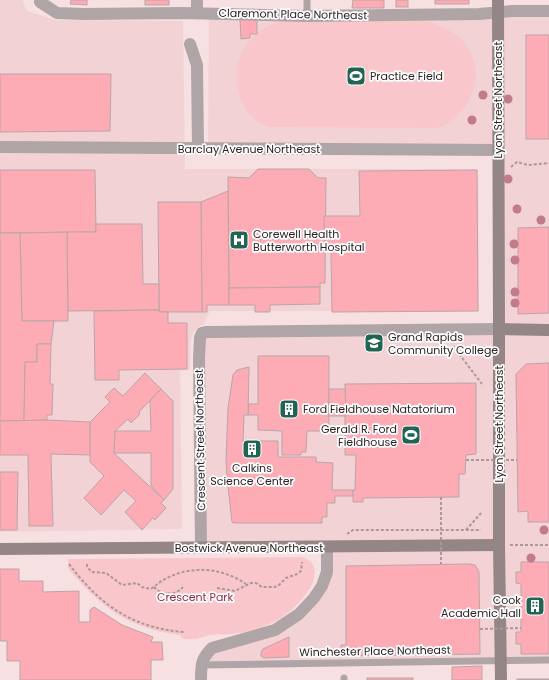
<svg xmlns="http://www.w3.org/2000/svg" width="549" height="680" viewBox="0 0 549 680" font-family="Poppins,sans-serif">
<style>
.built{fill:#f2d2d5}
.green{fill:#f8c6cb}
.building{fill:#fdacb6;stroke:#bba5a7}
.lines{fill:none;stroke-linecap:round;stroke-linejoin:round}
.path{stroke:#aa989a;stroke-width:2;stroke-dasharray:3 2;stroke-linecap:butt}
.lane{stroke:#afa5a6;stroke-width:7}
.street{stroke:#afa5a6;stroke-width:12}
.secondary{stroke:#948587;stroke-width:12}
.path-bridge{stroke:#aa989a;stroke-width:2;stroke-dasharray:3 2;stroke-linecap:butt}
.tree{fill:#c37a8a}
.labels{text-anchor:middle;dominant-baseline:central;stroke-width:3.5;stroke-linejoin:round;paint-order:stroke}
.street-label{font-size:11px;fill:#2b2223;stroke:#fff}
.poi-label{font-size:11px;fill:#2b2223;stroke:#fff;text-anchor:start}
.park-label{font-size:11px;fill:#992642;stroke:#fff}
</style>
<rect width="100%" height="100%" fill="#f7e0e2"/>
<g class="built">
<polygon points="0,0 22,0 27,11 55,20 183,21 185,169 478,169 479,311 210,311 204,323 194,331 191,339 190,370 180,371 182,529 0,532"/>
<polygon points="209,15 549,16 549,660 201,665 205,655 275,630 314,598 327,547 201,548 201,336 499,329 498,150 208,148"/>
</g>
<g class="green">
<path d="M283,21H427C440,26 452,30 462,40C490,70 472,114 438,128L270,127C264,125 258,123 254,119C234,101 231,65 247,44C255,32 269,25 283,21Z"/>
<path d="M302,557C312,561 317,566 314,578C311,594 288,615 274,622C263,627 249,632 238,633C229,635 220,634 210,635C205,636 200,638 196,639C192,639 187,639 183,639L180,635C128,628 101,608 68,568V559Z"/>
</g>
<g class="building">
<polygon points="71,0 87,0 87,5 70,4"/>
<rect x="145" y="0" width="24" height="5"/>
<polygon points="353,0 384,0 384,8 352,8"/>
<rect x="396" y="0" width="12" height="7"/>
<rect x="435" y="0" width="34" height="4"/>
<polygon points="240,19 257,19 257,34 250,34 250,38 241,39"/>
<rect x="526" y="35" width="23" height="104"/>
<polygon points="0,74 111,74 110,131 0,132"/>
<polygon points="258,169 309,169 318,178 326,178 325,283 320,283 320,287 229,288 228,177 249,178"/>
<polygon points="0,170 95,170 96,232 0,233"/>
<polygon points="477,170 478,311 332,312 331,251 325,251 324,216 360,216 359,171"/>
<polygon points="228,191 229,305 207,305 207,312 202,312 201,202"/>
<polygon points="158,202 201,202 202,312 159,312"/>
<polygon points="96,224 142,224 143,284 159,284 159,310 68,311 67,232 96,232"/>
<polygon points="549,227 549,313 518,314 518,228"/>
<polygon points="67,232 68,321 22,321 20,233"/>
<polygon points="0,233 20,233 22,321 54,321 51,344 37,344 37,362 25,362 24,421 0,421"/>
<polygon points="320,287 320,304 270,305 270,312 255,312 255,305 229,305 229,288"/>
<polygon points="159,310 159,312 168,312 168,323 187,323 187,369 119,370 119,380 95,380 94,311"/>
<polygon points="37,344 51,344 50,384 53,384 52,415 47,415 47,420 24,421 25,362 37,362"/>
<polygon points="258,356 329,356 329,431 307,431 306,452 301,452 301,455 282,455 282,431 258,430 258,415 248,415 249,404 258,404"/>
<polygon points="549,363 549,522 528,522 528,511 518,512 516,374 526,364"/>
<polygon points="249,367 248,415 244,415 243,441 278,441 278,457 316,457 316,462 333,463 332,490 353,490 353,496 335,496 335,503 327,503 327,517 322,517 322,523 234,523 232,522 227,478 226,459 228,408 233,375 237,370"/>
<polygon points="145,373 161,389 139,412 140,414 131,423 128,419 115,431 114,453 164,500 161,503 166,508 155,520 153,518 142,530 125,512 136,501 124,490 101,515 84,498 104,476 90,462 90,422 110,402 105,397 114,388 123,396"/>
<polygon points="476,383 476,454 466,455 465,474 459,474 459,497 363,498 363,502 353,502 353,490 355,490 356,455 345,455 345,384"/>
<polygon points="161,389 173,401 173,489 164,500 151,486 151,453 114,453 115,431 151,431 150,401"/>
<polygon points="329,389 345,389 346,416 329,416"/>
<polygon points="47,420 90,422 90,455 51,454 53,526 29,526 28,455 0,455 0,421"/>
<polygon points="0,472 18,472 17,530 0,530"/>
<polygon points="521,562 549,562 549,654 521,654 521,644 516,644 516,632 521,632 521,584 516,583 516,572 521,572"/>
<polygon points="469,564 475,565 479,572 480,654 341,656 341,645 346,645 346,566"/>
<polygon points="0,569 19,569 19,581 43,581 43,592 79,591 79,622 90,622 90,610 94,607 122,625 153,637 151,642 162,642 163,660 151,660 151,680 20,680 20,661 7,661 7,641 0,641"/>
<polygon points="289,637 289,657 264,658 261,656 261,652 263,649"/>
<polygon points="482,666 482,680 452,680 452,667"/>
<rect x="367" y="678" width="46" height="2"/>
<rect x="517" y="679" width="32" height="1"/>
</g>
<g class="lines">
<g class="path">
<polyline points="511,167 517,162 528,165 549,163"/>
<polyline points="453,346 482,384"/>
<polyline points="466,530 481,513"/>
<polyline points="347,534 353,530 481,530"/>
<polyline points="510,545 549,545"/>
<path d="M69,564C100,605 132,628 184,632"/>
<path d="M87,564V567L92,572L106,573L122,585L137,583L142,587L151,589C156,585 161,581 167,578C192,565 223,568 246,584"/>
<path d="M154,587C161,595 176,596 183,587"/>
<polyline points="217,588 235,591 251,583 256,583 262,587 275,587 279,585 286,578 297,574 301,571 302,562"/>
</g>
<g class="lane">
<polyline points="307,16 307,0"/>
<polyline points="201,665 549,660"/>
<polyline points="344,678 344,680"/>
</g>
<g class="street">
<polyline points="40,2 57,13 83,14 181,13 307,16 479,14 512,11 549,11"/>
<polyline points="197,13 197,0"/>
<polyline points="190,44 197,65 198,148"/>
<polyline points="0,147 498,150"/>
<polyline points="201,548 199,359 200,338 202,333 207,332 499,329"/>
<path d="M201,680C201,665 201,659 212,648L275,630L299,614L314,598L322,586L327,572V547"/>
</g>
<g class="secondary">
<polyline points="498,0 499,329 499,545 501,680"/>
<polyline points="499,329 549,330"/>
<polyline points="0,549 499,545"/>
</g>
<g class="path-bridge">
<polyline points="466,460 517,460"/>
<polyline points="441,497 441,564"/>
<polyline points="480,629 521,628"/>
</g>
</g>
<g class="tree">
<circle cx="483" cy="95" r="4.5"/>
<circle cx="508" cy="99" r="4.5"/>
<circle cx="472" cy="120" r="4.5"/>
<circle cx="508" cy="179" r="4.5"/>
<circle cx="517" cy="209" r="4.5"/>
<circle cx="541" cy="220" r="4.5"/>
<circle cx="514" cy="244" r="4.5"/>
<circle cx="515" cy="260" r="4.5"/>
<circle cx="515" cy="292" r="4.5"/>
<circle cx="515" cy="303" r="4.5"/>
<circle cx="544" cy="530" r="4.5"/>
<circle cx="531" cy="558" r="4.5"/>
</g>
<defs>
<g id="stadium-square" transform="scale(1)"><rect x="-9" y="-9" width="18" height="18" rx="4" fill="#216454" stroke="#fff"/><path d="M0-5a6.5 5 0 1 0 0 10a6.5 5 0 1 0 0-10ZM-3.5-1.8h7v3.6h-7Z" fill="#fff"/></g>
<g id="hospital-square" transform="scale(1)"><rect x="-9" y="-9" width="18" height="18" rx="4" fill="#216454" stroke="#fff"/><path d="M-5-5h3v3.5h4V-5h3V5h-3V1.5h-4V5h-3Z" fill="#fff"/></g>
<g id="university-square" transform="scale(1)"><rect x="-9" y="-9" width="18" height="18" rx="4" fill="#216454" stroke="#fff"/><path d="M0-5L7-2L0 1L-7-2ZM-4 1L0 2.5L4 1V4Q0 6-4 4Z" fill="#fff"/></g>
<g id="building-square" transform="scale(1)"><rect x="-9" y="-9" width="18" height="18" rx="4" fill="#216454" stroke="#fff"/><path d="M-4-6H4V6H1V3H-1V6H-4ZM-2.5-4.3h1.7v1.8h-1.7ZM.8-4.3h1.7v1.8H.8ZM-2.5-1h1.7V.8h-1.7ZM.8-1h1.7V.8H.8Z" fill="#fff"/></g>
</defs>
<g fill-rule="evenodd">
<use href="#stadium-square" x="356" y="76"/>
<use href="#hospital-square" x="239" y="240"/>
<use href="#university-square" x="374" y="343"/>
<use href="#building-square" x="289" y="409"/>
<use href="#stadium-square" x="411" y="435"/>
<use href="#building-square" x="252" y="449"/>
<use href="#building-square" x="535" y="606"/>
</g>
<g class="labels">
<g class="street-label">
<text transform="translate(293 14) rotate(1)">Claremont Place Northeast</text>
<text transform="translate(498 100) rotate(-90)">Lyon Street Northeast</text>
<text x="249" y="149">Barclay Avenue Northeast</text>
<text transform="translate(499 424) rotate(-90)">Lyon Street Northeast</text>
<text transform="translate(200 440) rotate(-91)">Crescent Street Northeast</text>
<text x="249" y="548">Bostwick Avenue Northeast</text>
<text transform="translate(375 651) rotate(-1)">Winchester Place Northeast</text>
</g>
<g class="poi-label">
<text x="370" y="76">Practice Field</text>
<text x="253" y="234">Corewell Health<tspan x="253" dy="13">Butterworth Hospital</tspan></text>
<text x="388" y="337">Grand Rapids<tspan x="388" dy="13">Community College</tspan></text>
<text x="303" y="409">Ford Fieldhouse Natatorium</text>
<text x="397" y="429" text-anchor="end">Gerald R. Ford<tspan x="397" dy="13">Fieldhouse</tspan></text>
<text x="252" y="468" text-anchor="middle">Calkins<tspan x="252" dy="13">Science Center</tspan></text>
<text x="521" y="600" text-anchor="end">Cook<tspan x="521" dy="13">Academic Hall</tspan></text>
</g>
<g class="park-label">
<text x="195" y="597">Crescent Park</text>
</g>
</g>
</svg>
